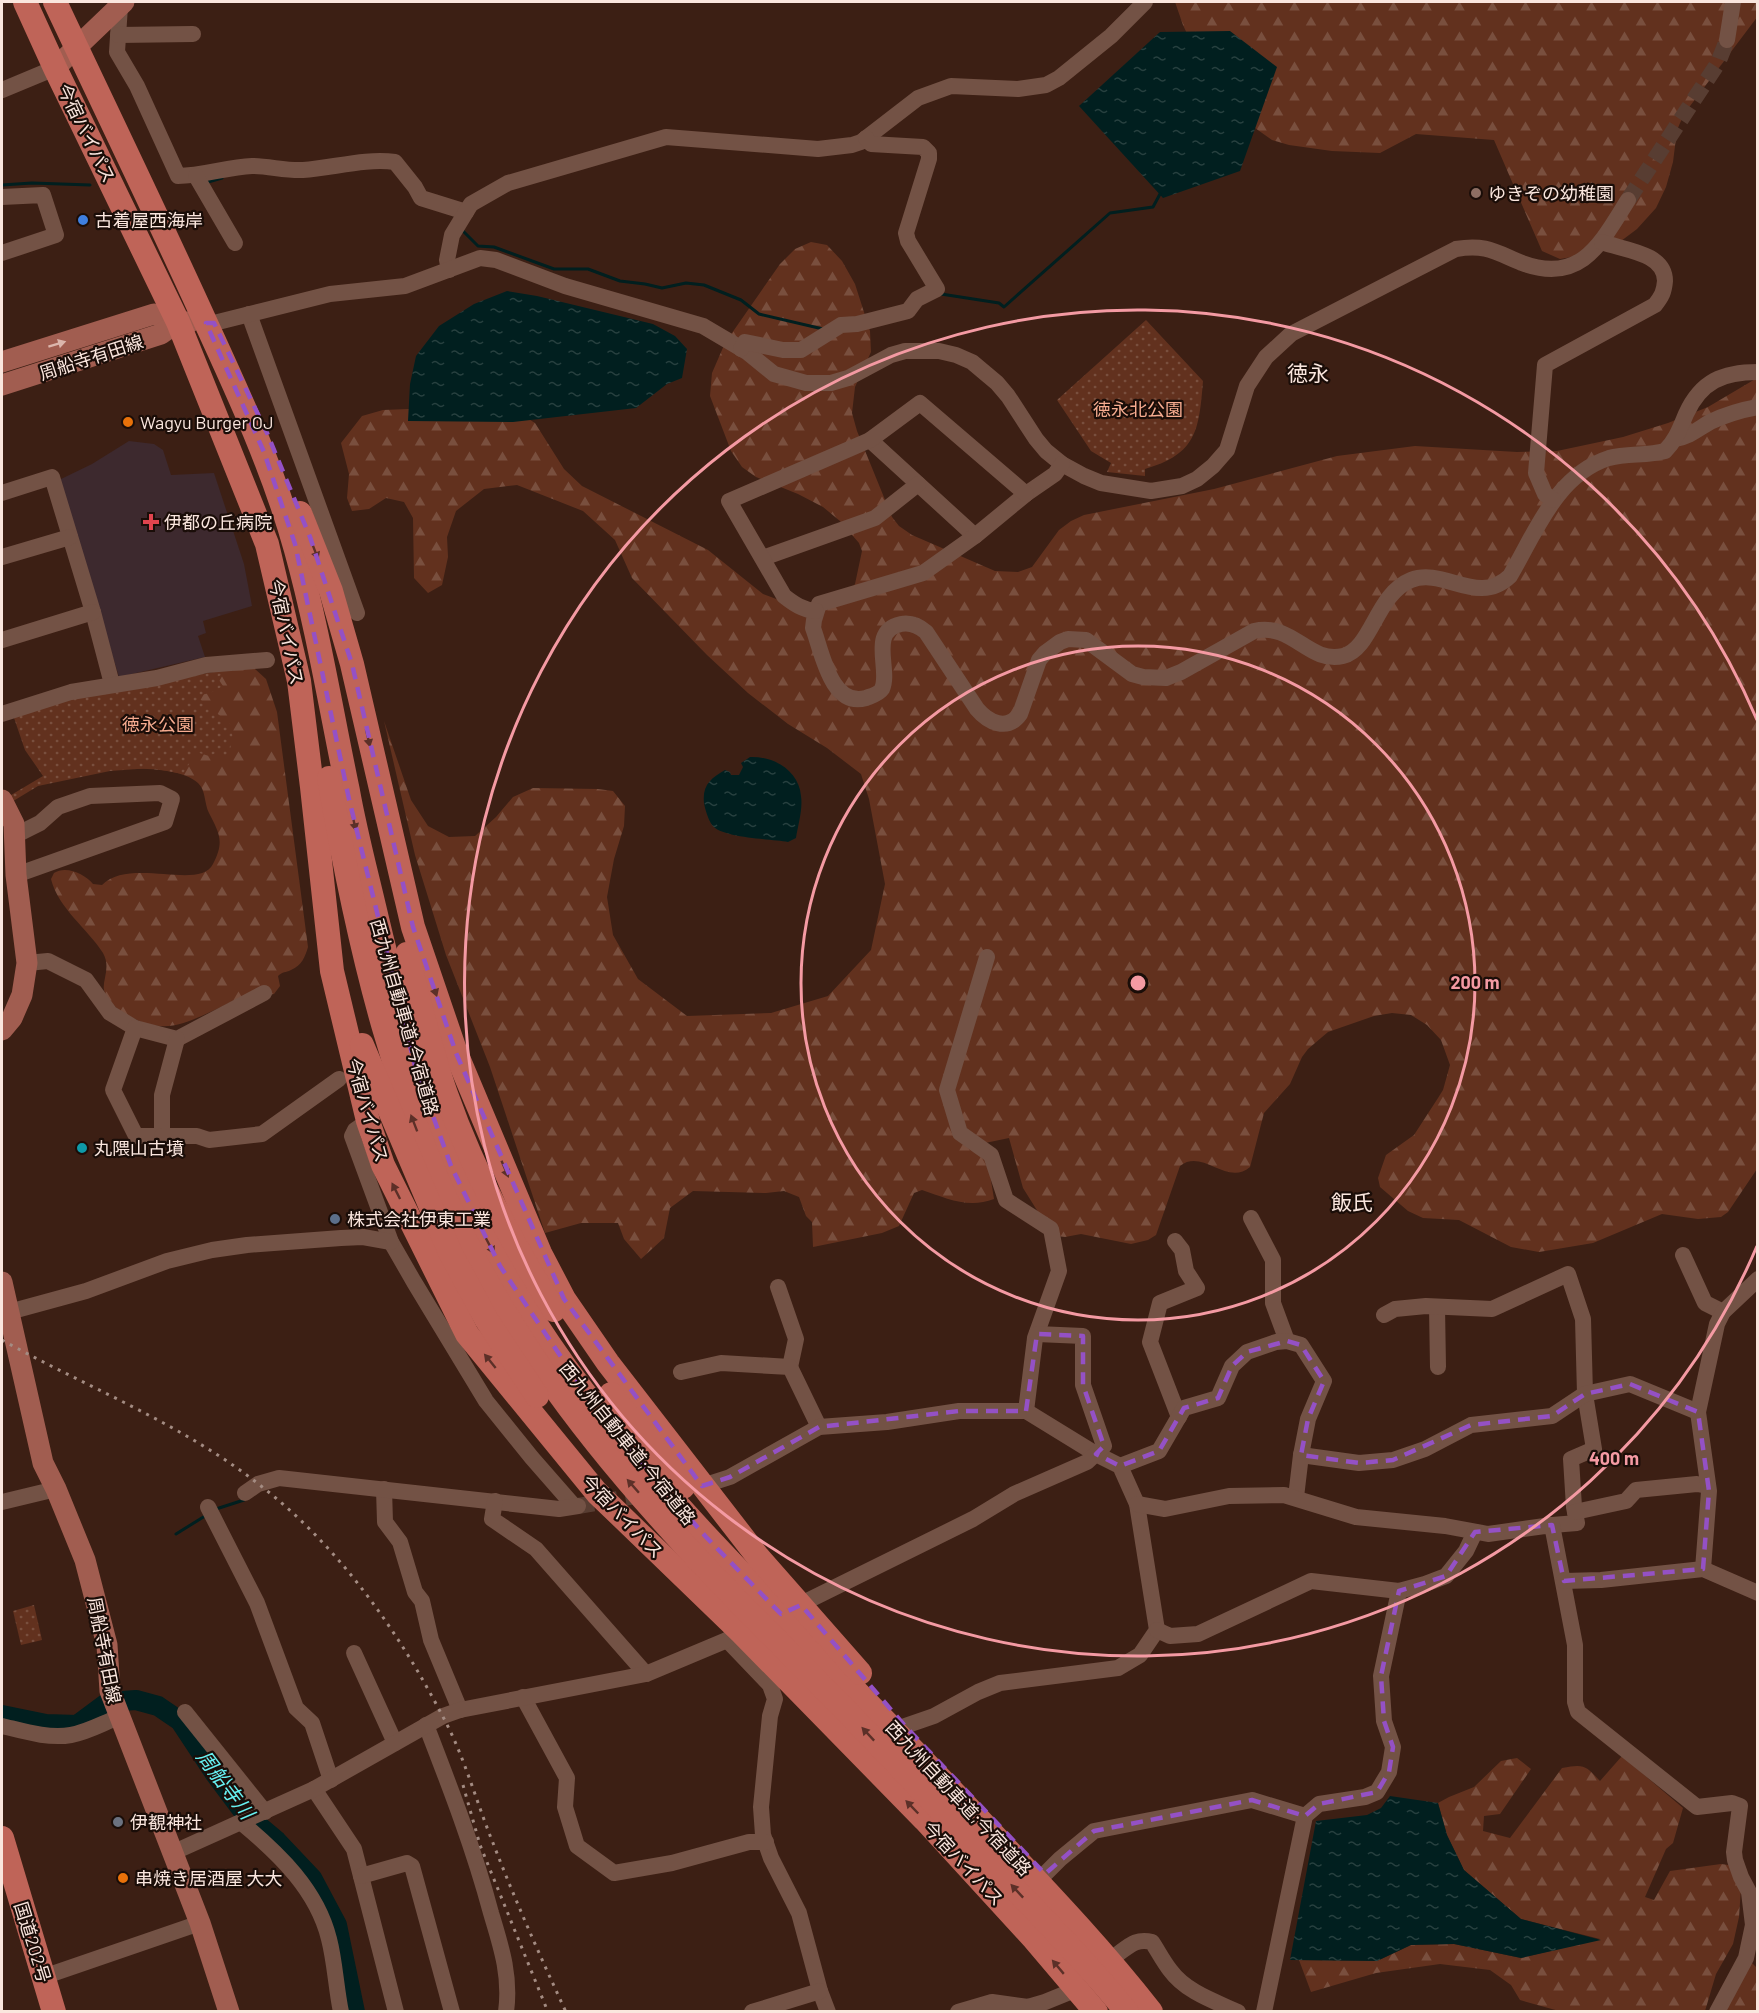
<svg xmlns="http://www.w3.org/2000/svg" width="1759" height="2013" viewBox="0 0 1759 2013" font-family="Barlow,'Noto Sans JP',sans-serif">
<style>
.medical{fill:#3d292e}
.forest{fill:url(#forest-firs)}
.park{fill:url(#park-dots)}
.water{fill:url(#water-ripples)}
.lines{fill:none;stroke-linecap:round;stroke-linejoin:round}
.stream{stroke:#011f1f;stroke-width:3}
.river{stroke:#011f1f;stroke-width:20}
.minor-tunnel{stroke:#583d32;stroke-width:16;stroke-dasharray:16 8;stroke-linecap:butt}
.minor{stroke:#735245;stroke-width:16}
.major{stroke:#a15d50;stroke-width:21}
.highway{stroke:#bf6458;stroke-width:24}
.rail{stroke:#a48c83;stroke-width:3;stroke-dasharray:3 6;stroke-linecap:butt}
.oneway{fill:#dbb6ac}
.oneway2{fill:#5c3028}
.marked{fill:none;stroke:#9451c5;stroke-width:4.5;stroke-dasharray:12 8;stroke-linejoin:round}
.ring{fill:none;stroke:#f49aa3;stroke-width:3}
.education-dot{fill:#8d6e63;stroke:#1a0d08;stroke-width:2}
.shop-dot{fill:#3f7fe0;stroke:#1a0d08;stroke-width:2}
.food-dot{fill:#e8710a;stroke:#1a0d08;stroke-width:2}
.health-dot{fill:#e0444e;stroke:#1a0d08;stroke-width:2}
.culture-dot{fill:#0f9aa8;stroke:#1a0d08;stroke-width:2}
.service-dot{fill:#5c6f8a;stroke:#1a0d08;stroke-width:2}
.worship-dot{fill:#6b7280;stroke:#1a0d08;stroke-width:2}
.labels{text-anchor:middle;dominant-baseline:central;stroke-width:4.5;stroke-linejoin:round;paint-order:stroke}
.street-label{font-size:18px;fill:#fae6de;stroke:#1a0d08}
.poi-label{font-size:18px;fill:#fae6de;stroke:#1a0d08;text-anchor:start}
.park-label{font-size:18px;fill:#f7ac90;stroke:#1a0d08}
.water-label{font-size:20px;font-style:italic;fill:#67f2f3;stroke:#1a0d08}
.quarter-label{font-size:21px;fill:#fae6de;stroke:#1a0d08}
.centre{fill:#f49aa3;stroke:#1a0d08;stroke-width:3}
.ring-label{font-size:18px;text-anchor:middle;font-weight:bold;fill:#f49aa3;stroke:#1a0d08;stroke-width:4.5;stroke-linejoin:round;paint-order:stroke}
</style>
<defs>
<pattern id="forest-firs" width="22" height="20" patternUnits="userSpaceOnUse" patternTransform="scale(1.5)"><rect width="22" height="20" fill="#62311e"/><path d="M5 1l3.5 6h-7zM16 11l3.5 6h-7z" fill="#794f3e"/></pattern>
<pattern id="park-dots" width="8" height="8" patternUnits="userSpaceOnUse" patternTransform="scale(1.5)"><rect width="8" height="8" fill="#62311e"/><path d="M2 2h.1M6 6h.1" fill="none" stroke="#794f3e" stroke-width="1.8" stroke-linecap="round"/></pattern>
<pattern id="water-ripples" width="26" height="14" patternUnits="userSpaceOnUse" patternTransform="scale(1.5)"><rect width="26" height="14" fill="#011f1f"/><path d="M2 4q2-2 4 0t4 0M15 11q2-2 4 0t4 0" fill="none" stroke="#27403f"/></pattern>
</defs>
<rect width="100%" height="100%" fill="#3c1f14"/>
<polygon class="medical" points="129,441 154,444 163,450 171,475 214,473 244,564 252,606 203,621 206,633 198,636 205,657 119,677 59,480 92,464"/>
<g class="forest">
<polygon points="1175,2 1757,2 1758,16 1684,114 1677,130 1673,162 1666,187 1656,208 1637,229 1621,241 1583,255 1560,259 1542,251 1494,140 1416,134 1380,153 1332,151 1289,145 1272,140 1255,128 1197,55 1183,25"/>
<path d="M811,242L827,245L842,261L855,284L870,331L871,352L855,387L852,413L857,431L892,517L899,526L912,535L995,571L1018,572L1032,567L1059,530L1071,521L1084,515L1214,489L1337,456L1415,446L1517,452L1557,451L1623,437L1668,423L1708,407L1757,378V1169L1728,1212L1721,1217L1698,1219L1662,1214L1593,1243L1539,1252L1511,1247L1459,1220L1423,1218L1408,1211L1380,1187L1378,1178L1386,1155L1414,1135L1438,1098L1443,1090L1450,1065L1441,1040L1427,1025L1411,1015L1392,1013L1374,1016L1328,1032L1308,1049L1302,1057L1290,1084L1264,1113L1250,1167C1227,1187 1203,1148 1180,1166L1156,1235L1148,1240L1131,1244L1081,1234L1065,1237L1057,1236L1050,1231L1023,1188L1009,1138L985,1143L994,1199C968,1209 946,1198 922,1190L914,1193L899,1226L882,1233L813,1247L812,1222L806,1216L799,1197L784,1191L766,1193L693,1191L670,1208L664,1238L641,1259L624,1239L618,1223H581L545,1233L490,1067L446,955L415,855L384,721L411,800L428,826L449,837L475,836L496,817L513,797L533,788L598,789L613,791L625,806L624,826L614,859L607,897L613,935L638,979L687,1016L771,1013L828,996L871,950L885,884L869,799L861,774L827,748L788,724L748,693L707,655L632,578L615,540L583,511L517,485L484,489L456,511L447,537L448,557L442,585L428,593L414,578L413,518L404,502L386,498L369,509L352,511L347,498L349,474L341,443L362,416L383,410L484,406L516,411L535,423L564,469L582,486L708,550L763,594L779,600L802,603L835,600L848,594L855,584L862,551L859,543L840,521L823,507L798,494L756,477L742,467L731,451L710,396L712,373L725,343L780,264L795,249Z"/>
<path d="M237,668L255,669L266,679L277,712L308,947C305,957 302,965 291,970C285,973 283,971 278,976L280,986L274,994C264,996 252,995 242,998C235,999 228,1004 221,1007C188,1022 166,1036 131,1017C120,1011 110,1005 105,993C100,983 112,969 103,953C88,929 58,908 51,879L54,873C66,865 85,874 93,884L102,885C130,857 200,891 213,864C225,841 219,833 209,813C204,803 206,790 198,783C176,762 106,770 77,771L205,675Z"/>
<path d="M1622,1756L1683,1808L1673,1843L1666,1849L1645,1897L1654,1900L1670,1871L1721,1864L1729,1865L1741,1888L1739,1917L1733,1944L1716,1974L1705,2011H1559L1520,2000L1511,1985L1490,1970L1440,1964L1376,1973L1311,1992L1299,1960L1377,1961L1411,1945L1454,1944L1521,1958L1600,1939L1521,1919L1464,1870L1447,1835L1438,1803L1449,1797L1474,1787L1501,1761L1517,1758L1531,1769L1500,1814L1484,1816L1483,1831L1510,1838L1562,1768C1584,1764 1585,1765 1600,1781Z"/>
<polygon points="1749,1960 1757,1968 1757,2011 1721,2012"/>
</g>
<g class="park">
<path d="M1146,320L1203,381C1199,430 1197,454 1145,469V476L1107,472L1111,463L1091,451L1057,400Z"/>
<polygon points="236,668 217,677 223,686 210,693 196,696 230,724 233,738 226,763 216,753 209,756 193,751 192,759 183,774 151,768 110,771 38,786 10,803 6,798 43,776 25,750 13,715 66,698"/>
<polygon points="34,1605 42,1640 21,1645 13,1611"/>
</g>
<g class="water">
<polygon points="1230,31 1277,67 1240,171 1163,198 1079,106 1160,32"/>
<polygon points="507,291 537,296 653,324 675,336 687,349 682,378 667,384 636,408 513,422 408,421 410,384 416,356 439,326 474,304"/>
<path d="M750,757C773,756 799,770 801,796C803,809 798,825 796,838L788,842C771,839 721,838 712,825C708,819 705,809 704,803C702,785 711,778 725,770L730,772L731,775H739L743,767L741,763Z"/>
<polygon points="1390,1796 1438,1803 1447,1835 1464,1870 1521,1919 1601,1940 1521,1958 1454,1944 1411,1945 1377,1961 1290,1960 1316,1821 1367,1815 1381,1808"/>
</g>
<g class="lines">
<g class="stream">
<polyline points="208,182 222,178"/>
<polyline points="2,185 32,183 90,185"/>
<polyline points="461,229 478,246 494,247 554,269 588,269 620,281 645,284 662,288 686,283 704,285 741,300 759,314 823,329"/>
<polyline points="941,294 999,303 1004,307 1110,213 1153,207 1160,194"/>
<polyline points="216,1509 244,1500"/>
<polyline points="176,1534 205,1516"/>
</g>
<polyline class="river" points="2,1715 46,1724 77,1725 108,1702 136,1700 158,1706 180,1721 215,1774 245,1814 277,1841 312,1878 337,1925 355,2012"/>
<g class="minor-tunnel">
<polyline points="1628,200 1718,63 1727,40"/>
<polyline points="578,1506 648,1494"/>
</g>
<g class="minor">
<path d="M120,6L117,52L137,86L178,176C203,176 227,167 252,166C269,166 286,171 303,170C333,168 365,158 395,162L415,187L421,198L466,212"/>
<polyline points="118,35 193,34"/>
<polyline points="1727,40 1733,2"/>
<polyline points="2,90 55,68"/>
<polyline points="196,176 235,243"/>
<polyline points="2,197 43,195 56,235 2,253"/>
<polyline points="449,270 447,260 452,235 466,212 471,204 508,183 666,137 818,149 852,145 861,142 918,98 951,86 1018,89 1046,85 1059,78 1111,36 1145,2"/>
<polyline points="249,314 357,613"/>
<path d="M214,323L330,294L405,286L480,258L496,260L565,286L703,326L747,352L774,374L806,383H831L848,378L891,355L905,351H939L956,355L972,362L997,383L1008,396L1036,439L1046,451L1062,464L1084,476L1101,483L1151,491L1182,486L1197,479L1213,466L1227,450L1247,386L1266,357L1291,334L1456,249C1486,244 1495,252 1522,263C1581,285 1601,243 1628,200"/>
<polyline points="741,349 745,342 783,350 801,350 841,325 857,324 908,311 917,299 937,289 908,241 906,233 929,159 929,153 923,147 871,144 866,138"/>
<path d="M1675,439C1689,437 1698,429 1710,422C1725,415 1741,410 1758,407"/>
<polyline points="870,440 975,536"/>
<path d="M1062,464L1055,474L1026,494L975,536L923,573L819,604L814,620L813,628C822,652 831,708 866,698C871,696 879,694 882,689C891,670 868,631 901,624C911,622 919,626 926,632L977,709C988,722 1007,732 1020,714L1039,660L1045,653L1060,642L1068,639L1086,640L1132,674L1143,677L1166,678L1181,672L1254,631C1293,622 1308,664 1343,656C1372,649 1376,594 1411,580C1444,567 1478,607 1510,576C1536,532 1556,475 1609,458C1627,453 1647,456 1665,451C1676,440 1680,428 1686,414C1701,381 1723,372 1758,372"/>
<polyline points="2,493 52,477 93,612 112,684"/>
<path d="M1553,500L1545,494L1536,473L1545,365L1655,305C1662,296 1664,292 1665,281C1665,252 1622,250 1602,242"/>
<polyline points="2,557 70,537"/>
<polyline points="763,558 875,518 918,484"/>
<path d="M816,611C803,610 794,604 784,596L729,501L870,440L920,403L1026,494"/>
<polyline points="2,640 93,612"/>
<polyline points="2,714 71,692 157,678 206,665 267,660"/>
<polyline points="16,875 165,822 172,799 160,793 90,796 58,807 40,823 16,835"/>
<polyline points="987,957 947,1090 960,1133 991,1155 1006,1200 1051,1229 1059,1271 1035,1338 1026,1411"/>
<polyline points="27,963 48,961 86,980 110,1013 135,1028 177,1039 264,993"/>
<polyline points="135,1028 113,1090 136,1136 162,1136 162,1095 177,1039"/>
<polyline points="368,1121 355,1130 352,1136 391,1242 414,1282 486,1401 532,1458 574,1506"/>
<polyline points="162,1136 197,1136 209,1140 262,1134 339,1079"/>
<polyline points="1251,1218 1273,1260 1273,1303 1287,1341"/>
<polyline points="1175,1241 1182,1250 1186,1271 1197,1288 1160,1303 1150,1342 1179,1417"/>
<polyline points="1683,1255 1705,1303 1723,1312"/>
<polyline points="778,1287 796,1339 790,1367"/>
<polyline points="1437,1307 1438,1367"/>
<polyline points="9,1312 86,1291 167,1261 212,1250 247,1245 341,1238 363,1237 391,1242"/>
<polyline points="1384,1315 1395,1309 1426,1306 1492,1309 1568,1274 1583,1319 1585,1394 1594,1449 1571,1459 1574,1507 1577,1523 1552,1525"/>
<polyline points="681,1372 721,1363 790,1367 819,1427"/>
<polyline points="1301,1455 1359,1463 1393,1460 1425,1449 1471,1425 1552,1416 1585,1394 1630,1384 1698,1412"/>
<polyline points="1120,1466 1159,1451 1184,1408 1218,1398 1232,1366 1247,1352 1276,1342 1287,1341 1301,1345 1324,1381 1308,1419 1301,1455 1296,1497"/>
<polyline points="702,1486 730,1477 819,1427 887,1422 959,1411 1026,1411 1096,1454 1120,1466 1137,1504 1157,1630 1140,1655 1118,1668 1000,1683 978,1692 934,1716 905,1726"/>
<polyline points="384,1489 385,1522 400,1542 415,1592 422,1601 431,1640 460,1710"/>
<polyline points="245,1493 258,1484 279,1478 559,1509 578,1506"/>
<polyline points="495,1501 492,1519 536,1549 646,1674"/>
<polyline points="2,1502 56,1489"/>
<polyline points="1137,1504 1165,1509 1229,1496 1284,1495 1356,1517 1445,1526 1488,1534 1552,1525 1575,1645 1575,1702 1578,1712 1697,1807 1732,1803 1740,1806 1734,1852 1735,1860 1741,1877 1749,1892 1753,1925 1746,1958 1717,2012"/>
<polyline points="208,1507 257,1603 296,1708 312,1723 331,1780"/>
<polyline points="1575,1512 1626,1501 1636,1490 1697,1484 1708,1486"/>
<polyline points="1703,1569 1709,1491 1698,1412 1717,1324 1723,1312 1758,1279"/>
<polyline points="1564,1581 1601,1580 1703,1569 1758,1593"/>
<polyline points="793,1608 973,1519 1014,1494 1087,1462 1104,1446 1083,1385 1083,1336 1037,1334"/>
<polyline points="1157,1630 1170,1636 1198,1634 1311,1581 1399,1591 1425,1584 1446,1576 1466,1551 1475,1532"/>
<polyline points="727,1640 770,1685 775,1699 770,1716 761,1807 763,1835 771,1858 799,1913 820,1991 828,2012"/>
<polyline points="354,1653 395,1743"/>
<polyline points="523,1697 567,1778 565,1807 577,1846 614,1873 672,1863 749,1842 766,1842"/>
<polyline points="185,1712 265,1812"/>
<path d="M426,1725C450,1787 474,1849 491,1913C501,1946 511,1976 506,2012"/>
<path d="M2,1726C23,1731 48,1739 71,1735C88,1732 103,1723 119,1717"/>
<polyline points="314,1789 354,1849 396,2012"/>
<path d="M242,1823C279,1854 317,1890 329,1939C335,1962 336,1988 341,2012"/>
<polyline points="172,1853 314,1789 443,1716 460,1710 646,1674 727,1640 751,1628"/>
<polyline points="1045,1874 1060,1859 1094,1831 1252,1800 1305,1816"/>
<polyline points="361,1876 407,1863 412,1866 452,2012"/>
<path d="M1118,1954C1130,1945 1137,1938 1152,1942C1158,1951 1163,1961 1170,1970C1186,1992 1214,2001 1238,2012"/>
<polyline points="43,1977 200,1923"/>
<polyline points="752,2012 820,1991"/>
<polyline points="958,2012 992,2002 1028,2007 1045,2002 1077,1989"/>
<polyline points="1264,2012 1305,1816 1319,1804 1365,1797 1377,1792 1389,1772 1393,1747 1384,1721 1381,1676 1399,1591"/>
</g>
<g class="major">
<polyline points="55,68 124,2"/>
<polyline points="2,362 154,314 178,322 190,322"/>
<polyline points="2,385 161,334 178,322"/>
<polyline points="2,800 14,824 16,875 27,963 22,995 12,1018 2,1030"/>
<polyline points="2,1282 43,1463 56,1489 85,1560 107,1645 110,1691 200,1923 229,2012"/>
</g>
<g class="highway">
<polyline points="25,2 55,68 178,322 267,544 299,681 312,787 332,971 368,1121 383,1165 467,1334 597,1493 741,1632 925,1820 1034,1939 1096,2012"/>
<path d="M55,2C103,104 153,207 200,310C236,388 273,467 296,550C318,629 331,710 348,791C355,830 365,868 374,906C404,1034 437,1154 503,1270C580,1407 690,1521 799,1633C868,1703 936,1773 1003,1845C1054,1899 1105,1953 1151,2012"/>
<polyline points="300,513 331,591 352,664 413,927 456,1053 540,1253 564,1299 608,1363 758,1557 860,1673"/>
<path d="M329,778C359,951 396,1110 479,1267C561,1421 684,1548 806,1670C870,1734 932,1801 994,1867C1039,1914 1085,1961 1127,2012"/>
<path d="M407,954C419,1001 430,1048 446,1094C473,1171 511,1242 554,1310"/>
<polyline points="362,1045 450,1252 486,1319 537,1396"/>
<polyline points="611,1394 683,1487"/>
<polyline points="2,1838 54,2012"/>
</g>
<g class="rail">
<path d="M2,1340C88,1388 183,1424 261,1486C338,1546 397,1629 442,1715C464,1755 476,1801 493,1843C515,1900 540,1956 566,2012"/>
<polyline points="463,1785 480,1845 548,2012"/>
</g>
</g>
<defs><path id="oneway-solid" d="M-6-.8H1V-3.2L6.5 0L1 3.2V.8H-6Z" transform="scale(1.5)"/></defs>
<use class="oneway" href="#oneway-solid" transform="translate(57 344) rotate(-17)"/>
<g class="oneway2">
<use href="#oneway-solid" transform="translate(315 551) rotate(69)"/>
<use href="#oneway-solid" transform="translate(368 738) rotate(77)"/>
<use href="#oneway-solid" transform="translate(354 822) rotate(77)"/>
<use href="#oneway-solid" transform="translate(434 988) rotate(71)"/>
<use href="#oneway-solid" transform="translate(414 1123) rotate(-111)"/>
<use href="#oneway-solid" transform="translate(505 1169) rotate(67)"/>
<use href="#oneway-solid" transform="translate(396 1191) rotate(-117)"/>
<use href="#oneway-solid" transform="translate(490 1246) rotate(62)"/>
<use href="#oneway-solid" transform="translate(490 1361) rotate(-129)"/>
<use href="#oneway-solid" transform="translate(633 1486) rotate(-131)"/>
<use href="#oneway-solid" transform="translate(868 1734) rotate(-133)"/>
<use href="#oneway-solid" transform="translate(912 1807) rotate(-134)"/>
<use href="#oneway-solid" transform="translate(1017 1891) rotate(-133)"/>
<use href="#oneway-solid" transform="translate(1058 1967) rotate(-130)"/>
</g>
<path class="marked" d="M206,323H214L267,433L310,537L352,664L413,927L456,1053L564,1299L702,1486L730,1477L819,1427L959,1411H1026L1037,1334L1083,1336V1385L1104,1446L1096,1454L1120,1466L1159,1451L1184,1408L1218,1398L1232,1366L1247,1352L1287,1341L1301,1345L1324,1381L1308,1419L1301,1455L1359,1463L1393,1460L1471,1425L1552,1416L1585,1394L1630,1384L1698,1412L1709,1491L1703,1569L1564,1581L1552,1525L1475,1532L1446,1576L1399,1591L1381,1676L1384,1721L1393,1747L1389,1772L1377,1792L1319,1804L1305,1816L1252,1800L1094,1831L1045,1874L905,1726L801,1605L781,1614L706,1537L598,1412L500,1266L451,1166L415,1066L349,799L295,544L264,452Z"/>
<g class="ring">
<circle cx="1138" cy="983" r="337"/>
<path d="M1757 1246A673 673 0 1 1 1757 720"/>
</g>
<circle class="education-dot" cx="1476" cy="193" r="6"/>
<circle class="shop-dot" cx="83" cy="220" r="6"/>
<g class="food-dot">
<circle cx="128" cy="422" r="6"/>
<circle cx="123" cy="1878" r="6"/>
</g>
<path class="health-dot" d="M148 513h6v6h6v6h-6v6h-6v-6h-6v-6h6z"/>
<circle class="culture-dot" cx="82" cy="1148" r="6"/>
<circle class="service-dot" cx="335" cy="1219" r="6"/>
<circle class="worship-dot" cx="118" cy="1822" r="6"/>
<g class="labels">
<g class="street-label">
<text transform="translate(87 133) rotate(64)">今宿バイパス</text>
<text transform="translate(91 357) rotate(-18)">周船寺有田線</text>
<text transform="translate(287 632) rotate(78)">今宿バイパス</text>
<text transform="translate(405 1017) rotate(74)">西九州自動車道;今宿道路</text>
<text transform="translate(368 1110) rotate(74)">今宿バイパス</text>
<text transform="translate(628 1443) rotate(51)">西九州自動車道;今宿道路</text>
<text transform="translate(623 1516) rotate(46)">今宿バイパス</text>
<text transform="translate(105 1650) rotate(79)">周船寺有田線</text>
<text transform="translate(959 1798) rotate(47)">西九州自動車道;今宿道路</text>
<text transform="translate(964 1863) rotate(47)">今宿バイパス</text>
<text transform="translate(33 1942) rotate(73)">国道202号</text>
</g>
<g class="poi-label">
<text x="1488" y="193">ゆきぞの幼稚園</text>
<text x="95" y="220">古着屋西海岸</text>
<text x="140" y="422">Wagyu Burger OJ</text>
<text x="164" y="522">伊都の丘病院</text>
<text x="94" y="1148">丸隈山古墳</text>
<text x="347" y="1219">株式会社伊東工業</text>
<text x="130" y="1822">伊覩神社</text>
<text x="135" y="1878">串焼き居酒屋 大大</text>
</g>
<g class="park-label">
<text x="1138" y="409">徳永北公園</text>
<text x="158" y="724">徳永公園</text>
</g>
<g class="water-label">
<text transform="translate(226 1784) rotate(53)">周船寺川</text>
</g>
<g class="quarter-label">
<text x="1308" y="372">徳永</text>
<text x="1352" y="1201">飯氏</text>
</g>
</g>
<circle cx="1138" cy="983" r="9" class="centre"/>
<g class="ring-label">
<text x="1475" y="989">200 m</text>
<text x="1614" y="1465">400 m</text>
</g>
<rect width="1759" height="2013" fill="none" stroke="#fae6de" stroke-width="6"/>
</svg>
